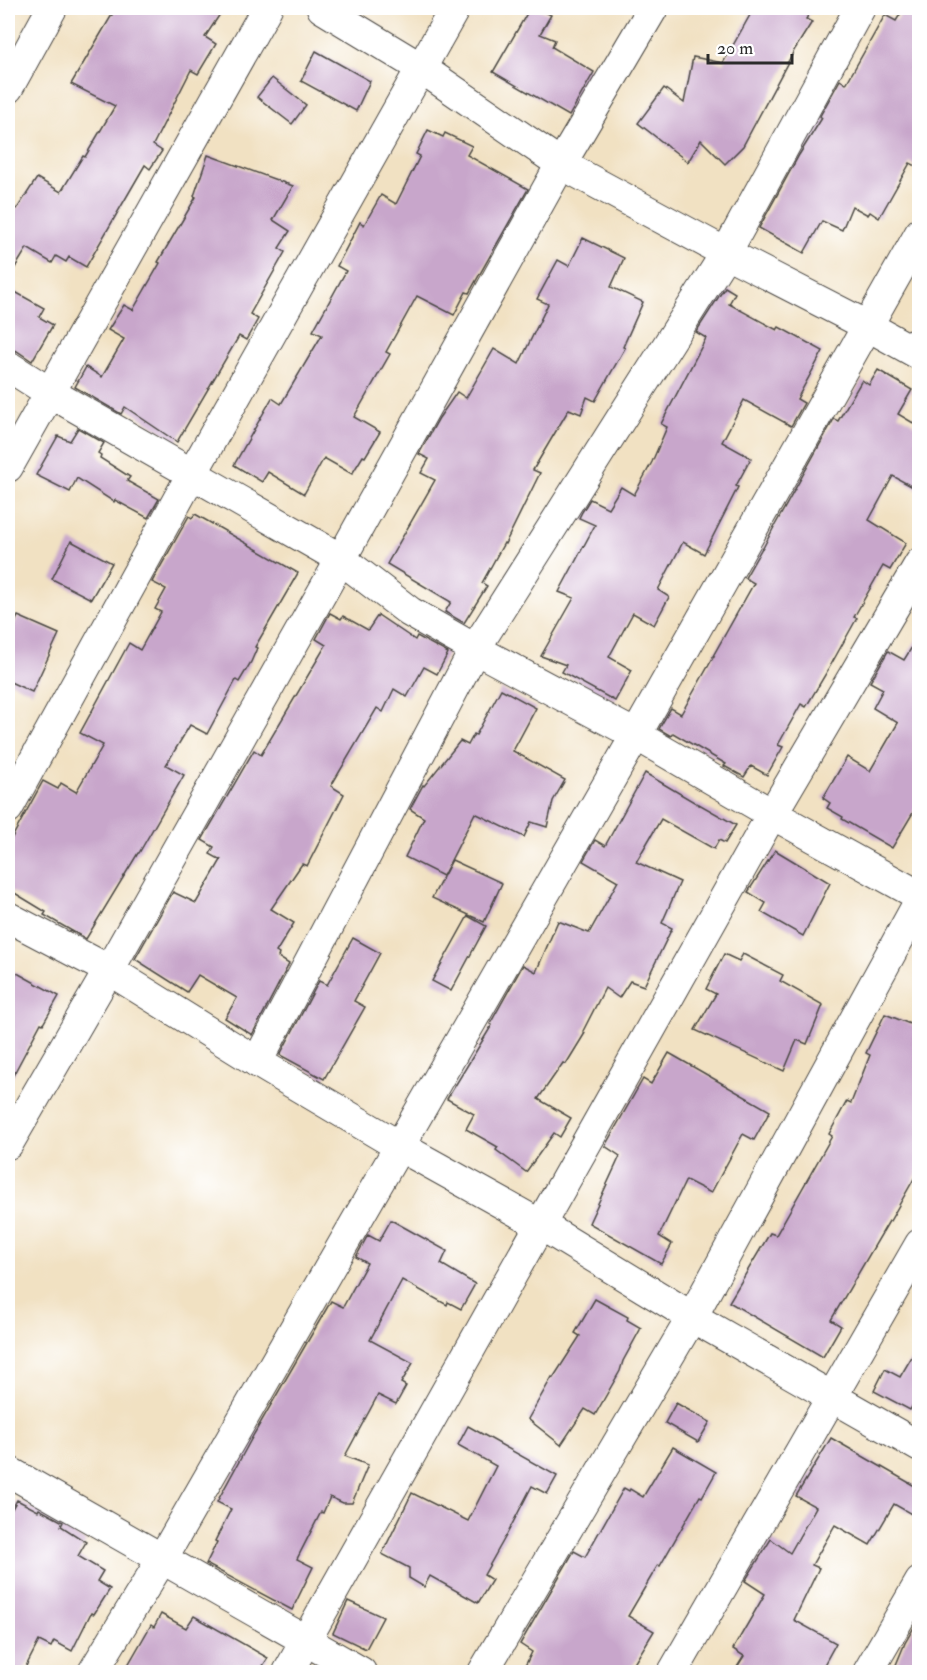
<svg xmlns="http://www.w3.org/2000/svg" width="927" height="1680" viewBox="0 0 927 1680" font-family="'IM FELL Double Pica',serif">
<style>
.building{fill:#c8a6cb}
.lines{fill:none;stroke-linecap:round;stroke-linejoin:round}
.minor-casing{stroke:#494642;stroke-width:32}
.minor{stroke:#fff;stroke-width:30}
</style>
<rect width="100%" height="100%" fill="#fff"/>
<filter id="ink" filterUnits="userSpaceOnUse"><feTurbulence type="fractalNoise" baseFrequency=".0167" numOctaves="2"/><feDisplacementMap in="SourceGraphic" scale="12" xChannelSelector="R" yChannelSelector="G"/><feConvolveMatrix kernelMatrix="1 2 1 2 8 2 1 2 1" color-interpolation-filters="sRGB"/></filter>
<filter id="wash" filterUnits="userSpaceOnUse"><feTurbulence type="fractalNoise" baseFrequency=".008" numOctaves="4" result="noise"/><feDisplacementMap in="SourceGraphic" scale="24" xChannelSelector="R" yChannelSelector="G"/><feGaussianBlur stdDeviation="1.35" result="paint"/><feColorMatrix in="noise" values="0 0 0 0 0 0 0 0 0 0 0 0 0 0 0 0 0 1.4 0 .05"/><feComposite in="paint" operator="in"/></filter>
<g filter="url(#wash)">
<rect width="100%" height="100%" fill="#f1e1c2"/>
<g id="blocks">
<g class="building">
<polygon points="116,8 224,8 205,37 216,44 198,74 191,70 153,145 162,151 150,169 145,165 86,267 69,257 66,262 56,256 52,263 27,248 8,279 8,203 17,209 37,178 61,192 83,156 85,157 115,106 71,84"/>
<polygon points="530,8 537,8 551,15 540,34 555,40 552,47 594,72 569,116 493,72"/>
<polygon points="754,8 813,8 806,19 812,22 795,49 743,146 725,164 701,140 688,162 638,123 664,88 684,103 693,57 723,63"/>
<polygon points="904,8 920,8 920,168 910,163 879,218 870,212 868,215 852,206 842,230 822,221 804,253 759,228 799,155 822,118 820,116 840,80 846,84 885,15 896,21"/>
<polygon points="316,51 370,81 356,111 301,81"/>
<polygon points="272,78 306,105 292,124 257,97"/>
<polygon points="428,130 443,137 445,133 472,146 467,155 528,189 469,293 466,292 454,315 417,296 386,352 390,354 354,417 380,432 365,457 363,456 352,474 324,458 304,494 268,472 262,482 234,465 272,398 281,404 322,335 313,331 346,271 337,266 360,222 364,225 381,195 396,204 420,156 416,154"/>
<polygon points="208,155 293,186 273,220 290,231 279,248 285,252 250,314 258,319 246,340 239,336 177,442 125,407 121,414 75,387 86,367 102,377 124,339 108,330 124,305 133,310 160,263 158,262 196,197 194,196"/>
<polygon points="583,238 624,258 611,287 643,302 623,347 625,348 595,401 587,397 581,414 569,409 533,470 540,473 505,544 504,543 482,583 487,586 464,623 445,612 451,602 387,564 435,480 421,473 429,459 419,454 439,418 457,392 466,398 494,349 519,364 548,304 537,299 558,260 569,266"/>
<polygon points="725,287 735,293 729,304 777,330 779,327 823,351 797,399 804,403 791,426 744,400 722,442 751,458 736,486 738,487 704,554 683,542 658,590 669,597 654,625 633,613 609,657 632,670 615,701 562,672 566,665 541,656 574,598 559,592 595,525 579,518 582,512 590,499 608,508 621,487 634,495 652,462 667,427 661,424 706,338 696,332"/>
<polygon points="8,288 44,308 39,317 53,325 32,361 17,351 8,349"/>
<polygon points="878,370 912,390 898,414 920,427 920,491 893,476 869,520 906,543 890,570 883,566 854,617 857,618 828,670 806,707 801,704 778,745 783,747 767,775 751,766 744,777 724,766 726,764 673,733 671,736 659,729 671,708 681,714 714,656 713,656 754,583 745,578 762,548 763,548 774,527 834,419 838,421 862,380 869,385"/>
<polygon points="78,428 104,443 98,453 101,455 100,458 130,477 127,481 159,499 148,518 115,500 114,502 77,478 70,492 36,475 58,436 70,441"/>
<polygon points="195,514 298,573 255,647 257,648 251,662 239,682 236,680 207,734 190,725 166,765 184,775 139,853 138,853 86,939 44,915 46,912 8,889 8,845 43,781 58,789 61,783 76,792 103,745 80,733 129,643 140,650 161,612 155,609 166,589 152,582 189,516 192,518"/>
<polygon points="71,541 112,563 91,599 52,579"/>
<polygon points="330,613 341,619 343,616 368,630 378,615 415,640 417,636 448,653 437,674 424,667 407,697 394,689 383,712 377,708 331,786 344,794 307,866 302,864 271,909 294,923 276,952 279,954 278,957 289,964 252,1035 225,1018 237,998 198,975 187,992 135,959 173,892 196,903 221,860 210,854 214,847 202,840 254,750 261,755 326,645 316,639"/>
<polygon points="18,616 59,634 32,692 8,681 8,638"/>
<polygon points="920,634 920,801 892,848 842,819 843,817 827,808 830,803 823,798 847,757 870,771 898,723 873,708 883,689 870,682 888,651 904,660"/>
<polygon points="501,689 536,708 513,751 565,780 553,801 547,827 531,822 524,837 475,813 443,876 405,857 424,818 410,809 423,785 424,786 460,741 468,745 474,734 476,735"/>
<polygon points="645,773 699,805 699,804 736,825 725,843 719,840 714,849 661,819 636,862 680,882 662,923 672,928 644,986 630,981 619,998 605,988 583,1031 585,1033 566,1064 563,1063 538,1099 571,1118 560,1137 554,1133 526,1172 496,1150 498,1147 466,1129 474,1114 447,1099 492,1025 490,1024 523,965 536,972 558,921 589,933 618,881 583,861 595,840 605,846"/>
<polygon points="775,850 830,883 803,936 761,912 766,903 748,892"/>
<polygon points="452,860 502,883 484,922 432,898"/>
<polygon points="468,916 486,926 451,991 432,981"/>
<polygon points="353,938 380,953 354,1001 365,1007 324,1079 280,1055 319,981 327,985"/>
<polygon points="724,954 739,961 743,954 783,975 780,981 823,1005 807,1044 797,1040 784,1071 695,1030 716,994 706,989"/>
<polygon points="8,968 59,996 43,1024 41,1023 8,1085"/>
<polygon points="885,1014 920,1028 920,1168 890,1221 889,1221 831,1320 841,1326 823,1357 729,1302 770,1233 776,1235 832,1136 829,1134 847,1101 851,1103 870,1055 866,1053"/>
<polygon points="669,1053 770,1111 754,1140 743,1134 711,1193 686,1180 659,1236 672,1244 661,1264 589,1223 620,1156 605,1146 643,1079 651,1084"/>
<polygon points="391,1220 447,1251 441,1264 475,1284 461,1309 448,1302 447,1305 402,1280 370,1340 413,1363 401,1383 406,1386 396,1404 378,1395 345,1456 368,1465 352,1503 343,1503 330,1497 323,1513 321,1512 297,1559 313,1567 292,1610 206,1564 217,1542 215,1541 231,1509 217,1502 254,1434 331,1301 343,1307 367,1263 356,1257 368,1235 379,1241"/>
<polygon points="595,1299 628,1317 627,1320 641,1328 623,1361 620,1371 595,1415 585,1409 561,1445 528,1419 552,1377 553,1378 580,1336 575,1333"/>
<polygon points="920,1343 920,1392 910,1410 874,1391 885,1369 900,1377"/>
<polygon points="676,1403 710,1422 698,1442 665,1423"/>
<polygon points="468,1426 557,1476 547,1494 532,1486 507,1534 484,1575 492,1580 478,1603 430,1576 424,1587 409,1578 409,1568 382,1554 412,1493 468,1521 496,1466 458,1445"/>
<polygon points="831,1438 920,1489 920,1519 894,1504 870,1545 835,1525 812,1565 819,1568 794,1620 836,1643 820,1672 734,1672 744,1656 733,1649 765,1594 745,1581 771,1539 790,1553 816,1507 796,1496"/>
<polygon points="673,1447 716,1472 702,1497 700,1496 660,1566 658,1565 628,1616 654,1631 629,1672 522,1672 532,1652 520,1644 574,1551 585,1557 624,1488 629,1491 630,1489 643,1497"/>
<polygon points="17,1500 38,1511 39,1509 63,1522 61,1526 86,1542 78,1556 103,1571 97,1581 110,1589 94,1614 91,1613 72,1651 54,1641 51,1647 39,1641 23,1672 8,1672 8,1516"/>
<polygon points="348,1601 383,1617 366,1649 333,1633"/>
<polygon points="161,1614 186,1628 194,1616 268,1658 259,1672 124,1672 151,1625 154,1627"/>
<polygon points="920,1617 920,1672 893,1672 905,1643"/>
</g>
</g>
</g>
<g filter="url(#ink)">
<use href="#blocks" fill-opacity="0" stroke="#494642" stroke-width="1.5"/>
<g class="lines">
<g class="minor-casing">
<g id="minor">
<polyline points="322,8 421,68 561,164 726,253 868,326 920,355"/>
<polyline points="8,88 52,8"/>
<polyline points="8,366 49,392 341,559 410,612 475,649 636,735 772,814 920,896"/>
<polyline points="8,467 267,8"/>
<polyline points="8,808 192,474 455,8"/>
<polyline points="8,917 109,970 257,1062 399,1146 541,1225 692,1317 920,1447"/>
<polyline points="257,1062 475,649 726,253 860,8"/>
<polyline points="8,1144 109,970 341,559 561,164 653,8"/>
<polyline points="8,1471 361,1672"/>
<polyline points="93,1672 162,1559 636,735 920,233"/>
<polyline points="288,1672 772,814 920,563"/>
<polyline points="483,1672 692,1317 920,900"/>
<polyline points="673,1672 920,1244"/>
<polyline points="868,1672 920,1582"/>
</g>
</g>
<use href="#minor" class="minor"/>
</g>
</g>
<rect width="927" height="1680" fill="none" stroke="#fff" stroke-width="30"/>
<path d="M708 54v9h84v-9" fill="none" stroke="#2b2b2b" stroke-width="3"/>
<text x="717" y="54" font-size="18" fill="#2b2b2b" stroke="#ffffff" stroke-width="4.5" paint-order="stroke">20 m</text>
</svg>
